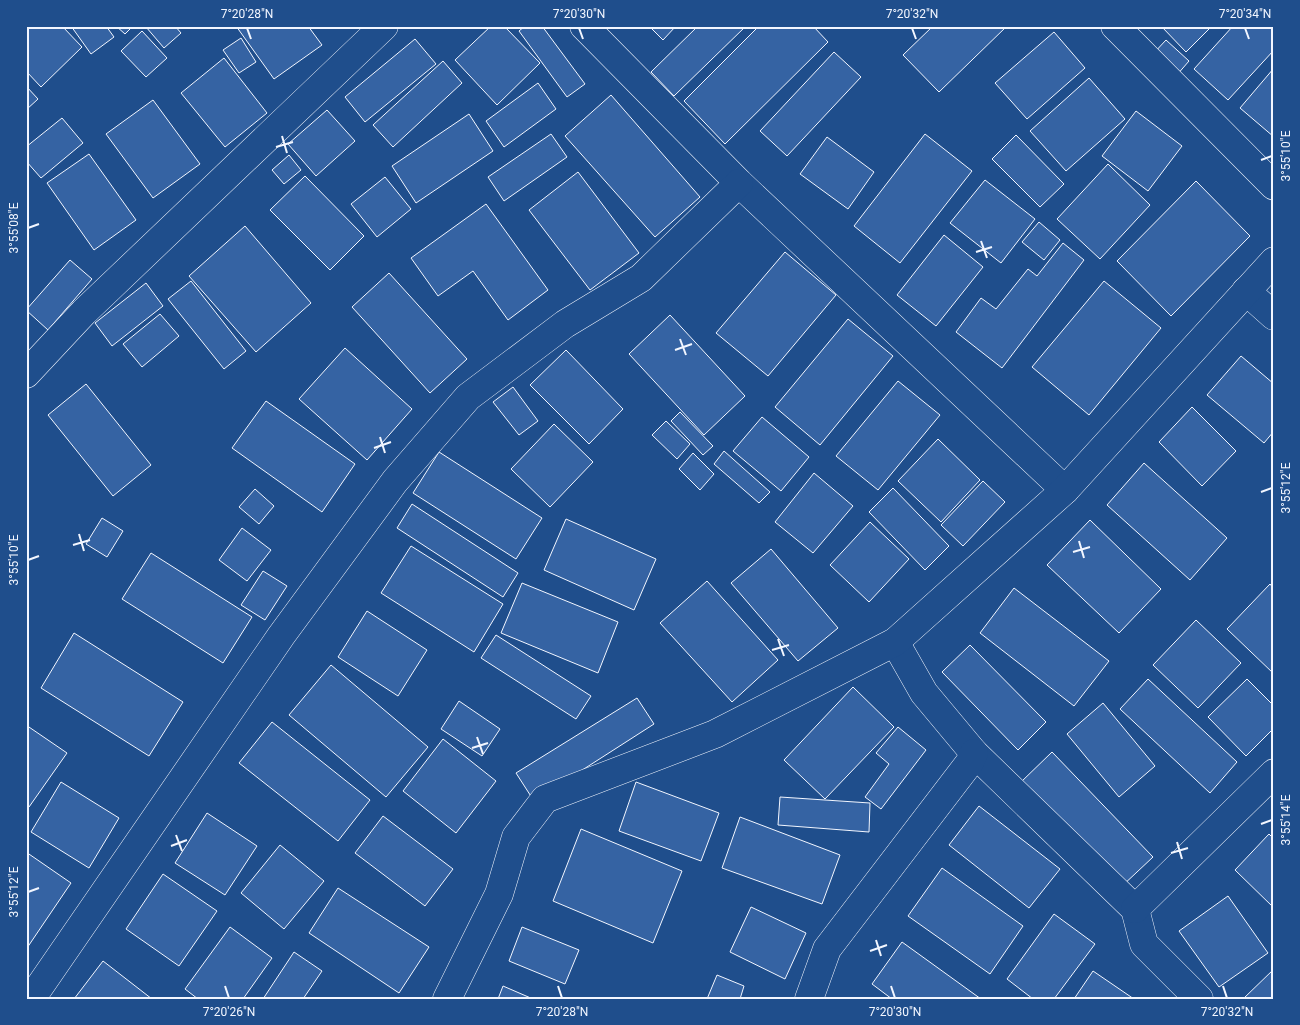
<svg xmlns="http://www.w3.org/2000/svg" width="1300" height="1025" viewBox="0 0 1300 1025" font-family="Roboto,sans-serif">
<style>
.building{fill:#3563a3;stroke:#f2f6ff}
.lines{fill:none;stroke-linecap:round;stroke-linejoin:round}
.minor-casing{stroke:#f2f6ff;stroke-width:29}
.minor{stroke:#1f4e8c;stroke-width:28}
.ticks{fill:none;stroke:#f2f6ff;stroke-width:2}
.neatline{fill:none;stroke:#f2f6ff;stroke-width:2}
.ticks-label{font-size:12px;text-anchor:middle;fill:#f2f6ff}
</style>
<rect width="100%" height="100%" fill="#1f4e8c"/>
<g class="building">
<polygon points="26,26 62,26 82,47 41,87 26,71"/>
<polygon points="71,26 106,26 114,37 91,54"/>
<polygon points="116,26 133,26 125,34"/>
<polygon points="175,26 181,33 164,48 146,27"/>
<polygon points="236,26 308,26 322,45 274,79"/>
<polygon points="491,26 504,26 540,63 497,105 455,60"/>
<polygon points="525,26 542,26 585,84 567,97 519,31"/>
<polygon points="649,26 676,26 663,40"/>
<polygon points="698,26 746,26 674,96 651,72"/>
<polygon points="759,26 813,26 828,42 725,144 684,101"/>
<polygon points="933,26 1007,26 939,92 903,55"/>
<polygon points="1161,26 1212,26 1186,52"/>
<polygon points="1233,26 1274,26 1274,50 1228,100 1194,69"/>
<polygon points="142,31 167,58 146,77 121,51"/>
<polygon points="1054,32 1085,68 1027,119 995,83"/>
<polygon points="241,38 256,62 239,73 223,50"/>
<polygon points="415,39 436,64 365,122 345,97"/>
<polygon points="1166,40 1189,61 1176,76 1152,55"/>
<polygon points="834,52 861,77 787,156 760,131"/>
<polygon points="224,58 267,113 225,147 181,93"/>
<polygon points="443,61 462,83 393,147 373,125"/>
<polygon points="1274,68 1274,137 1240,108"/>
<polygon points="1089,78 1125,119 1066,171 1030,131"/>
<polygon points="538,83 556,109 504,147 486,121"/>
<polygon points="26,86 38,99 26,110"/>
<polygon points="611,95 700,197 655,237 565,136"/>
<polygon points="153,100 200,164 153,198 106,134"/>
<polygon points="327,110 355,141 316,176 288,144"/>
<polygon points="1136,111 1182,146 1148,191 1102,156"/>
<polygon points="469,114 493,151 416,203 392,166"/>
<polygon points="62,118 83,143 41,178 26,161 26,147"/>
<polygon points="551,134 567,157 504,201 488,177"/>
<polygon points="925,134 972,171 900,263 854,226"/>
<polygon points="1016,135 1064,184 1040,207 992,159"/>
<polygon points="827,137 874,172 848,209 800,174"/>
<polygon points="89,154 136,220 94,250 47,183"/>
<polygon points="289,155 301,170 284,184 272,170"/>
<polygon points="1108,164 1150,205 1100,259 1057,219"/>
<polygon points="578,172 639,253 590,290 529,210"/>
<polygon points="305,176 364,236 330,270 270,210"/>
<polygon points="385,177 411,209 377,237 351,204"/>
<polygon points="985,180 1035,219 1001,263 950,223"/>
<polygon points="1196,181 1250,236 1171,316 1117,261"/>
<polygon points="486,204 548,290 508,320 473,271 438,296 411,258"/>
<polygon points="1039,222 1060,240 1044,260 1022,242"/>
<polygon points="245,226 311,303 256,352 189,276"/>
<polygon points="944,235 983,267 936,326 897,295"/>
<polygon points="1063,243 1084,260 1002,368 956,332 981,298 996,309 1028,269 1037,276"/>
<polygon points="785,252 836,295 768,376 716,333"/>
<polygon points="70,260 92,279 48,330 26,310"/>
<polygon points="389,273 467,359 430,393 352,307"/>
<polygon points="191,281 246,351 224,369 168,299"/>
<polygon points="1104,281 1161,328 1089,415 1032,367"/>
<polygon points="146,283 163,306 112,346 95,323"/>
<polygon points="160,314 179,336 142,367 123,344"/>
<polygon points="670,315 745,396 704,435 629,354"/>
<polygon points="848,319 893,356 820,445 775,407"/>
<polygon points="345,348 412,409 367,460 299,399"/>
<polygon points="566,350 623,409 589,444 530,385"/>
<polygon points="1241,356 1274,384 1274,431 1264,443 1207,395"/>
<polygon points="898,381 940,415 878,490 836,456"/>
<polygon points="86,384 151,465 113,496 48,415"/>
<polygon points="513,387 538,421 519,435 493,402"/>
<polygon points="266,401 355,464 322,512 232,448"/>
<polygon points="1192,407 1236,451 1202,486 1159,442"/>
<polygon points="680,412 713,446 703,455 671,421"/>
<polygon points="762,417 809,457 781,491 733,451"/>
<polygon points="666,421 690,444 677,459 652,435"/>
<polygon points="554,424 593,462 550,507 511,469"/>
<polygon points="938,439 980,480 941,522 898,481"/>
<polygon points="724,451 770,492 759,503 714,464"/>
<polygon points="439,452 542,518 516,559 413,493"/>
<polygon points="693,453 714,474 700,490 679,469"/>
<polygon points="1144,463 1227,538 1190,580 1107,505"/>
<polygon points="814,473 853,506 813,553 775,522"/>
<polygon points="983,481 1005,502 963,546 941,525"/>
<polygon points="893,488 949,546 925,570 869,512"/>
<polygon points="255,489 274,506 259,524 239,507"/>
<polygon points="412,504 518,573 503,597 397,528"/>
<polygon points="102,518 123,531 107,557 86,544"/>
<polygon points="566,519 656,559 634,610 544,570"/>
<polygon points="1090,520 1161,589 1119,633 1047,565"/>
<polygon points="870,522 909,559 869,602 830,565"/>
<polygon points="242,528 271,550 247,581 219,560"/>
<polygon points="411,546 503,604 474,652 381,593"/>
<polygon points="771,549 838,628 798,661 731,583"/>
<polygon points="151,553 252,617 223,663 122,599"/>
<polygon points="263,571 287,586 265,620 241,605"/>
<polygon points="707,581 778,660 732,702 660,623"/>
<polygon points="522,583 618,622 598,673 501,633"/>
<polygon points="1270,584 1274,589 1274,674 1227,629"/>
<polygon points="1014,588 1109,661 1074,706 980,633"/>
<polygon points="367,611 427,650 398,696 338,657"/>
<polygon points="1196,620 1241,663 1198,708 1153,665"/>
<polygon points="74,633 183,702 149,756 41,688"/>
<polygon points="496,635 591,696 576,719 481,658"/>
<polygon points="970,645 1046,722 1018,750 942,672"/>
<polygon points="331,665 428,747 386,797 289,715"/>
<polygon points="1148,679 1237,762 1210,793 1120,709"/>
<polygon points="1247,679 1274,706 1274,728 1246,756 1208,717"/>
<polygon points="853,687 894,727 825,799 784,760"/>
<polygon points="637,698 654,724 534,801 516,773"/>
<polygon points="459,701 500,729 482,756 441,729"/>
<polygon points="1103,703 1155,766 1119,797 1067,734"/>
<polygon points="272,722 370,800 338,841 239,763"/>
<polygon points="26,725 67,753 29,807 26,805"/>
<polygon points="898,727 926,750 881,809 865,797 889,764 876,753"/>
<polygon points="443,739 496,781 456,833 403,791"/>
<polygon points="1052,752 1153,857 1121,887 1020,783"/>
<polygon points="61,782 119,818 89,868 31,832"/>
<polygon points="636,782 719,813 701,861 619,831"/>
<polygon points="780,797 870,803 869,832 778,825"/>
<polygon points="979,806 1060,869 1029,908 949,845"/>
<polygon points="207,813 257,846 225,895 175,863"/>
<polygon points="383,816 453,869 425,906 355,853"/>
<polygon points="740,817 840,855 822,904 722,868"/>
<polygon points="581,829 682,871 653,943 553,901"/>
<polygon points="1269,834 1274,839 1274,908 1235,870"/>
<polygon points="280,845 324,881 284,929 241,893"/>
<polygon points="26,852 71,883 27,948 26,947"/>
<polygon points="942,868 1023,926 990,974 908,916"/>
<polygon points="163,874 217,911 179,966 126,929"/>
<polygon points="338,888 429,947 399,993 309,933"/>
<polygon points="1228,896 1268,953 1219,987 1179,931"/>
<polygon points="751,907 806,933 785,979 730,952"/>
<polygon points="1054,914 1095,944 1054,999 1033,999 1007,979"/>
<polygon points="230,927 272,958 243,999 198,999 185,989"/>
<polygon points="522,927 579,950 565,984 509,961"/>
<polygon points="902,942 981,999 892,999 872,984"/>
<polygon points="294,952 322,971 303,999 263,999"/>
<polygon points="103,961 152,999 74,999"/>
<polygon points="1274,969 1274,999 1243,999"/>
<polygon points="1093,971 1134,999 1074,999"/>
<polygon points="717,975 744,986 740,999 707,999"/>
<polygon points="503,986 533,999 498,999"/>
</g>
<g class="lines">
<g class="minor-casing">
<g id="minor">
<polyline points="584,26 739,183 1065,490"/>
<polyline points="1115,26 1274,186"/>
<polyline points="1246,291 1274,316"/>
<polyline points="26,374 84,312 384,26"/>
<polyline points="895,642 924,693 974,753 1135,909 1144,944 1199,999"/>
<polyline points="1135,909 1274,773"/>
<polyline points="31,999 281,636 395,481 468,397 565,324 641,278 739,183"/>
<polyline points="447,999 499,894 516,837 545,799 715,734 895,642 1065,490 1274,261"/>
<polyline points="809,999 827,949 970,762 974,753"/>
</g>
</g>
<use href="#minor" class="minor"/>
</g>
<path class="ticks" d="M247,28L251,39M579,28L583,39M912,28L916,39M1245,28L1249,39M282,136L287,153M276,147L293,142M1261,160L1272,156M28,228L39,224M981,241L987,258M976,252L992,247M680,339L686,355M675,350L692,344M380,437L385,453M374,448L391,442M1261,492L1272,488M79,534L84,551M1079,541L1084,558M73,545L90,540M1073,552L1090,547M28,560L39,556M778,639L784,656M772,650L789,645M477,737L483,754M472,748L488,743M1261,824L1272,820M176,835L182,851M1177,842L1182,859M171,846L187,840M1171,853L1188,848M28,892L39,888M876,940L881,956M870,951L887,945M225,986L229,998M558,986L562,998M891,986L895,998M1223,986L1227,998"/>
<rect width="1300" height="1025" fill="none" stroke="#1f4e8c" stroke-width="55"/>
<rect x="28" y="28" width="1244" height="970" class="neatline"/>
<g class="ticks-label">
<text x="247" y="18">7°20'28"N</text>
<text x="579" y="18">7°20'30"N</text>
<text x="912" y="18">7°20'32"N</text>
<text x="1245" y="18">7°20'34"N</text>
<text transform="translate(1286 156) rotate(-90)" y="4">3°55'10"E</text>
<text transform="translate(14 228) rotate(-90)" y="4">3°55'08"E</text>
<text transform="translate(1286 488) rotate(-90)" y="4">3°55'12"E</text>
<text transform="translate(14 560) rotate(-90)" y="4">3°55'10"E</text>
<text transform="translate(1286 820) rotate(-90)" y="4">3°55'14"E</text>
<text transform="translate(14 892) rotate(-90)" y="4">3°55'12"E</text>
<text x="229" y="1016">7°20'26"N</text>
<text x="562" y="1016">7°20'28"N</text>
<text x="895" y="1016">7°20'30"N</text>
<text x="1227" y="1016">7°20'32"N</text>
</g>
</svg>
